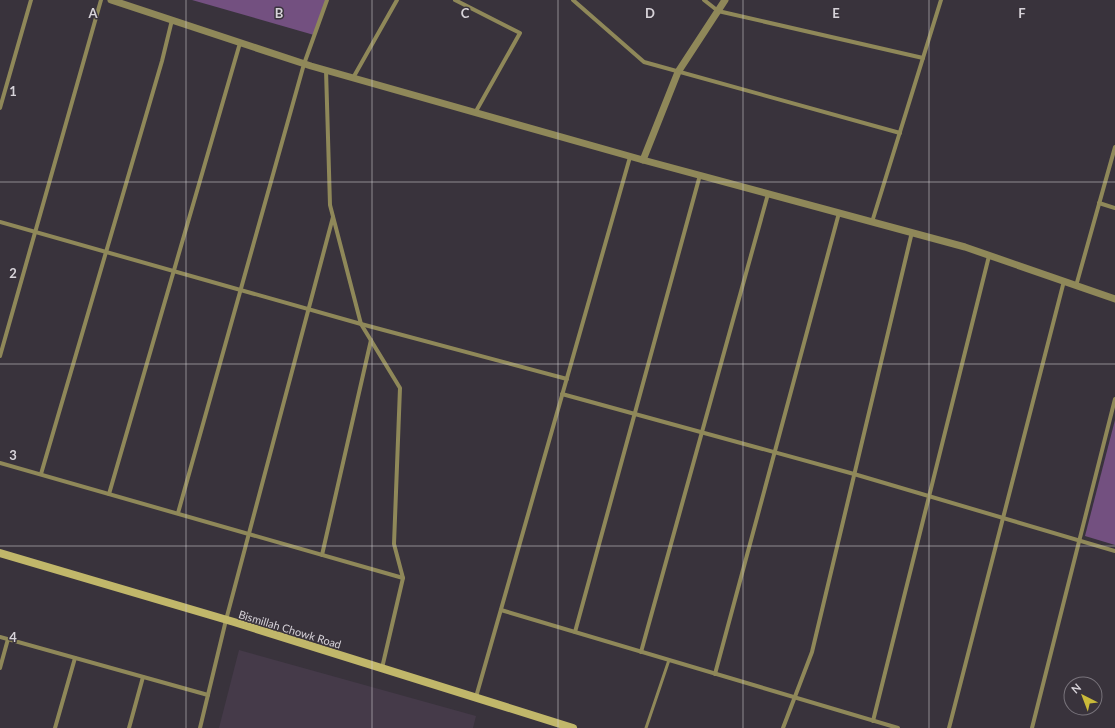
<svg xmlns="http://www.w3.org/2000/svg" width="1115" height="728" viewBox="0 0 1115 728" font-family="Lato,sans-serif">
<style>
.built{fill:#453a49}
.green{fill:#735080}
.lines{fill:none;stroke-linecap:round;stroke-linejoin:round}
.service{stroke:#8f8859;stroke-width:3}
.minor{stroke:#8f8859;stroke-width:4}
.tertiary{stroke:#8f8859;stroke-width:7}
.secondary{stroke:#c1b76a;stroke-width:8}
.grid{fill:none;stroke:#d7d3d9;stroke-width:1;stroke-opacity:0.55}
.labels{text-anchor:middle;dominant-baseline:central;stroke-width:3;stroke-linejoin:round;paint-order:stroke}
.street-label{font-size:11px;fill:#d7d3d9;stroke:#39333c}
.grid-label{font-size:13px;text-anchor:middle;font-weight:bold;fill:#d7d3d9;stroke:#39333c;stroke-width:3;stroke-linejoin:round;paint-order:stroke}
</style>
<rect width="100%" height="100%" fill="#39333c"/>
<polygon class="built" points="239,650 476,716 473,728 219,728"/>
<g class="green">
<polygon points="192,0 327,0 314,35"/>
<polygon points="1115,420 1115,545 1085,536"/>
</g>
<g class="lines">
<polyline class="service" points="646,728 669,660"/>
<g class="minor">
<polyline points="455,0 520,33 475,113"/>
<polyline points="573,0 644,62 900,133"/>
<polyline points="704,0 718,11 923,58"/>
<polyline points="326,70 330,205 361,324 400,388 394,544 403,578 382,668"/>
<polyline points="353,78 397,0"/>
<polyline points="0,108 31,0"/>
<polyline points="1099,203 1115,208"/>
<polyline points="0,222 361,324 567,379"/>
<polyline points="872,222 941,0"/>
<polyline points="1076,286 1115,147"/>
<polyline points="0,356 101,0"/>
<polyline points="562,394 854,474 1115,551"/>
<polyline points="0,463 403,578"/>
<polyline points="41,474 162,61 172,20"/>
<polyline points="109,494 240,43"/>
<polyline points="178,513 304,64 327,0"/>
<polyline points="322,555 371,340"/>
<polyline points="501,610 898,728"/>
<polyline points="575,632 700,175"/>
<polyline points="0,637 208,695"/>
<polyline points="641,652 768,194"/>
<polyline points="0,668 8,639"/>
<polyline points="715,674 839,213"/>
<polyline points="476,697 630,157"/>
<polyline points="873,721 989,256"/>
<polyline points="55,728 75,658"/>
<polyline points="129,728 143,677"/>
<polyline points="200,728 226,620 333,217"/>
<polyline points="783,728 812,652 912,232"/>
<polyline points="949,728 1064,281"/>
<polyline points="1032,728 1115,399"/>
</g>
<g class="tertiary">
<polyline points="111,0 311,66 643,160 965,247 1115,299"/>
<polyline points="643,160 678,72 725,0"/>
</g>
<polyline class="secondary" points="0,553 234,622 573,728"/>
</g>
<path class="grid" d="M186,0V728M372,0V728M558,0V728M743,0V728M929,0V728M0,182H1115M0,364H1115M0,546H1115"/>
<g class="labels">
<g class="street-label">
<text transform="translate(290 629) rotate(17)">Bismillah Chowk Road</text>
</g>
</g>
<g class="grid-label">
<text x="93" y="18">A</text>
<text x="279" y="18">B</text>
<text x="465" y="18">C</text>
<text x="650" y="18">D</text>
<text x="836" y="18">E</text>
<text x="1022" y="18">F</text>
<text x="13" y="96">1</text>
<text x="13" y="278">2</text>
<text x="13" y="460">3</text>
<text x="13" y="642">4</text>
</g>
<g transform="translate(1083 696) rotate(318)"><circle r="19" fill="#39333c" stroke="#78737b"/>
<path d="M0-3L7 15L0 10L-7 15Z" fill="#caba39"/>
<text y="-6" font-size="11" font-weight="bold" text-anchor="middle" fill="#d7d3d9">N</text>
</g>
</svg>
